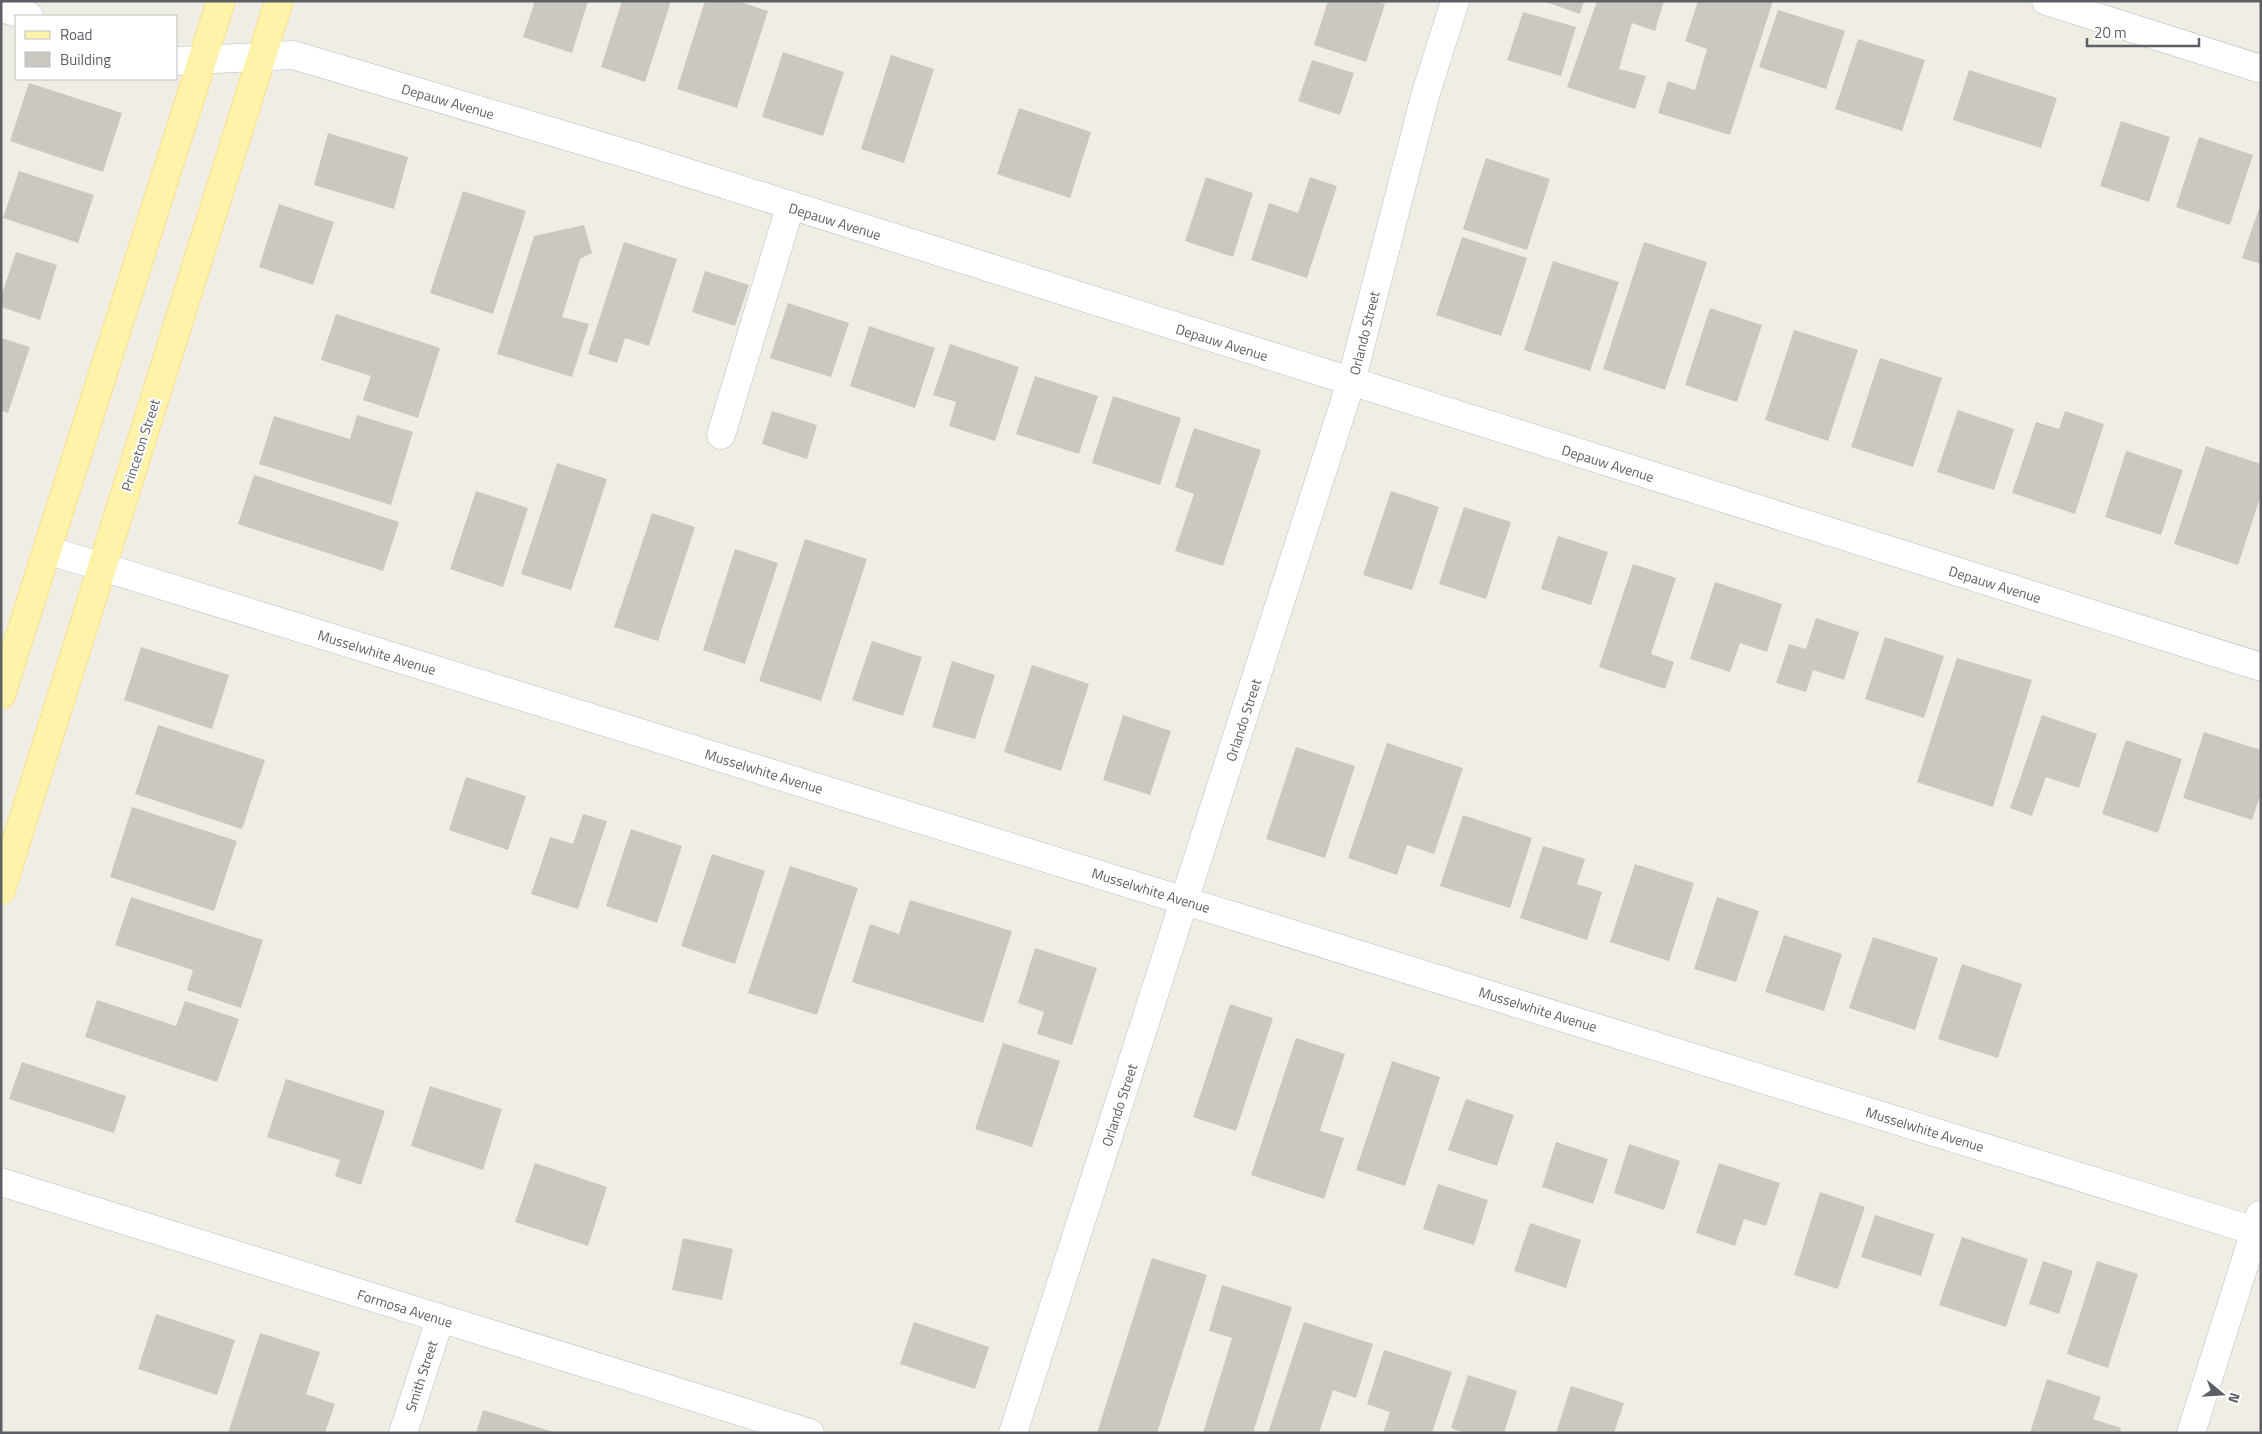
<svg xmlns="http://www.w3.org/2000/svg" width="2262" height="1434" viewBox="0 0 2262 1434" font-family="'Titillium Web',sans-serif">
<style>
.building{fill:#cbc8c1}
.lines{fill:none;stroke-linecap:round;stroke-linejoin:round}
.minor-casing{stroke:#b9bcc1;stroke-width:29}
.major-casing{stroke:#fdd050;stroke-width:29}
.minor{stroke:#fff;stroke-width:28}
.major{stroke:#fff3aa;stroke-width:28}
.labels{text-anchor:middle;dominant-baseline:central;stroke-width:4;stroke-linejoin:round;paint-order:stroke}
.street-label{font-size:14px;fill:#5c6066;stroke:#fff}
</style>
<rect width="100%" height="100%" fill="#f0eee4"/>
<g class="building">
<polygon points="535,1 588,1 572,53 523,37"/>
<polygon points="622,1 671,1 645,82 601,67"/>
<polygon points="705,1 738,1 768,11 737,108 677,89"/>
<polygon points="1328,1 1375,1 1385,4 1366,62 1314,45"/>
<polygon points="1543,1 1584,1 1580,14"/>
<polygon points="1597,1 1664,1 1655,31 1632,23 1619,69 1646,76 1635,109 1567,87"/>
<polygon points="1698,1 1773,1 1730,135 1658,113 1668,81 1695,90 1707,49 1685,41"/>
<polygon points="1778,10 1845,31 1826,89 1759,67"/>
<polygon points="1523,12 1576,27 1561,76 1507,60"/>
<polygon points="1858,39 1925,60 1902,131 1835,109"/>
<polygon points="783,52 844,72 823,136 762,117"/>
<polygon points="891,55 934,69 904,163 861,149"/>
<polygon points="1312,60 1354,73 1340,115 1298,101"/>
<polygon points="1969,70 2057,98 2041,148 1953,120"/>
<polygon points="29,83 122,113 103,172 10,141"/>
<polygon points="1019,108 1091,132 1070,198 997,174"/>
<polygon points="2121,121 2170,137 2149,202 2100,186"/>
<polygon points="328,133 408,157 394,209 314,185"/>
<polygon points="2199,137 2253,155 2230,225 2176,207"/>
<polygon points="1486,158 1550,179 1527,250 1463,229"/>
<polygon points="19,171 94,195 78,243 3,218"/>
<polygon points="1206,177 1253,193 1233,257 1185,241"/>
<polygon points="1310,177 1337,186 1307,278 1251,260 1269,203 1298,213"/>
<polygon points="463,191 526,211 493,314 430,293"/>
<polygon points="2261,203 2261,264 2242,258"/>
<polygon points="279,204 334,222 313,285 259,267"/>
<polygon points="584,225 592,253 580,259 562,317 589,324 572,377 497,354 534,236"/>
<polygon points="1462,237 1527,258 1501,336 1436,315"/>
<polygon points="624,242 677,259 649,346 625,338 617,363 588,354"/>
<polygon points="1644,242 1707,262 1665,390 1603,369"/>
<polygon points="16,252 57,265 40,320 1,307 1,297"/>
<polygon points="1553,261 1619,282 1590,371 1524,350"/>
<polygon points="705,271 749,285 735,326 692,312"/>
<polygon points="788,303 849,323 831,377 770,358"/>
<polygon points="1710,308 1762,325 1737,402 1685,385"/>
<polygon points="336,314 440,348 418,418 363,400 371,376 321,360"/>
<polygon points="869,326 935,348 915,408 850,386"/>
<polygon points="1794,330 1858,350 1828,441 1765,420"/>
<polygon points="1,338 30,347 8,413 1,411"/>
<polygon points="950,344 1019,367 995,441 949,426 956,402 933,395"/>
<polygon points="1880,358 1942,378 1913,467 1851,447"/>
<polygon points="1035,376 1098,396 1079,454 1016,434"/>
<polygon points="1113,396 1181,418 1160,485 1092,463"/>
<polygon points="1958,410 2014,429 1994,490 1937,472"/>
<polygon points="772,411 817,425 807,459 762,444"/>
<polygon points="2065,411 2104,424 2075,514 2012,493 2036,422 2059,429"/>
<polygon points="357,415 413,432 391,505 259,464 274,416 350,439"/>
<polygon points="1194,428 1261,450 1223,566 1175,551 1194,494 1175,487"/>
<polygon points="2206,446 2261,464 2261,495 2238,565 2174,544"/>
<polygon points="2126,451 2183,470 2161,535 2105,517"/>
<polygon points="557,463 607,479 571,590 521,574"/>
<polygon points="254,475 399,522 383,571 238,524"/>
<polygon points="476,491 528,508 503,587 450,569"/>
<polygon points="1391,491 1439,507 1412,590 1363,575"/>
<polygon points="1464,507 1511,522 1486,599 1439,584"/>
<polygon points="652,513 695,527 658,641 614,627"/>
<polygon points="1558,536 1608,552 1591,605 1541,589"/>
<polygon points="805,539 867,559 821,701 759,681"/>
<polygon points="735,549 778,563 745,664 703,650"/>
<polygon points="1633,564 1676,578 1651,654 1674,662 1665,689 1599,667"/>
<polygon points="1715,582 1782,604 1767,652 1740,643 1730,672 1690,659"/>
<polygon points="1816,618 1859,632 1844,680 1813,670 1806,692 1776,683 1789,644 1806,649"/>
<polygon points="1885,637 1944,656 1924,718 1865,699"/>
<polygon points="872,641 922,657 903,716 852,700"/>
<polygon points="141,647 229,675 212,729 124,700"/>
<polygon points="1957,658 2032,680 1993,807 1917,782"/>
<polygon points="952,661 995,675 975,739 932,727"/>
<polygon points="1032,665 1089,684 1061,771 1004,752"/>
<polygon points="1123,715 1171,731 1150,795 1103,780"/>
<polygon points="2042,715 2097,734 2079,788 2046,777 2032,816 2010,808"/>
<polygon points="158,725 265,760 242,829 135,794"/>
<polygon points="2204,732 2261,750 2261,793 2252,820 2183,798"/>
<polygon points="2126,740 2182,759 2158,833 2102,814"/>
<polygon points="1387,743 1463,768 1434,854 1407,845 1397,875 1348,858"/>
<polygon points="1296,747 1355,766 1325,858 1266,839"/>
<polygon points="466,777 526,796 508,850 449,830"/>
<polygon points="132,807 237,841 214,911 110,877"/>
<polygon points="583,814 607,821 578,909 531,894 550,837 573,844"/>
<polygon points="1463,815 1532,838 1510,908 1440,886"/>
<polygon points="631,829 682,846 657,923 606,906"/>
<polygon points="1543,846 1585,859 1577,884 1602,892 1587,940 1520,918"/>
<polygon points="712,854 765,871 735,964 681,946"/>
<polygon points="1635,864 1694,883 1669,961 1610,942"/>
<polygon points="790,866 858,888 817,1015 748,993"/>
<polygon points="131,897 263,940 241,1008 187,990 193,970 115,945"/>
<polygon points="1717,897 1759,911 1736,982 1694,969"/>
<polygon points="910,900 1012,931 983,1023 852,982 870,924 899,934"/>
<polygon points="1784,935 1842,954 1824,1011 1765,992"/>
<polygon points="1873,937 1938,958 1915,1030 1849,1008"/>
<polygon points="1035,948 1097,968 1072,1045 1037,1034 1044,1012 1018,1003"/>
<polygon points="1962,964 2022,984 1998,1058 1938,1039"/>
<polygon points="97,1000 176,1026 185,1001 239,1019 217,1082 85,1037"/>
<polygon points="1230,1004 1273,1018 1236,1131 1193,1117"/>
<polygon points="1296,1038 1345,1054 1320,1131 1344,1138 1324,1199 1251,1175"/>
<polygon points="1003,1043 1060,1061 1032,1147 975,1129"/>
<polygon points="1392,1061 1440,1077 1405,1186 1356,1170"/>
<polygon points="22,1062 126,1096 114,1133 9,1099"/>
<polygon points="286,1079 385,1111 361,1185 335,1176 340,1160 267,1137"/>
<polygon points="430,1086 502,1109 483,1170 411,1146"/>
<polygon points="1466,1099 1514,1115 1497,1166 1448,1150"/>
<polygon points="1556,1142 1608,1159 1593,1204 1542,1187"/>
<polygon points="1629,1144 1680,1161 1664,1210 1614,1193"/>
<polygon points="535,1163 607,1187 588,1246 515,1222"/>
<polygon points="1719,1163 1780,1183 1766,1226 1744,1219 1735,1246 1696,1233"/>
<polygon points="1438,1184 1488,1200 1474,1245 1423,1229"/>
<polygon points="1820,1192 1865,1207 1838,1289 1794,1275"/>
<polygon points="1875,1215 1934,1234 1921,1276 1861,1257"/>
<polygon points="1530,1223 1581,1240 1566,1288 1514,1271"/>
<polygon points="1962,1237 2028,1259 2006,1327 1939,1305"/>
<polygon points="683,1238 733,1249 722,1300 672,1290"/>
<polygon points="1152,1258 1207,1275 1157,1433 1097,1433"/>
<polygon points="2043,1261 2073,1271 2059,1314 2029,1304"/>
<polygon points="2097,1261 2138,1274 2108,1368 2067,1354"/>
<polygon points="1222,1285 1292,1307 1253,1433 1203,1433 1232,1338 1209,1331"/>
<polygon points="156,1314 235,1340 217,1395 138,1369"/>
<polygon points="914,1322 989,1347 975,1389 900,1364"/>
<polygon points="1304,1322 1373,1344 1356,1398 1333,1390 1319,1433 1268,1433"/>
<polygon points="260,1333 320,1352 306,1394 335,1404 325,1433 228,1433"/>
<polygon points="1384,1350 1452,1372 1432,1433 1383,1433 1390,1412 1367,1404"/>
<polygon points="1468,1375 1517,1391 1504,1433 1464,1433 1451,1428"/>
<polygon points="2047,1379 2101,1397 2093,1419 2121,1428 2120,1433 2030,1433"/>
<polygon points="1571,1386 1624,1403 1614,1433 1556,1433"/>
<polygon points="483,1410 553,1432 553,1433 476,1433"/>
</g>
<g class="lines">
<g class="minor-casing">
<g id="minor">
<polyline points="2046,1 2261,69"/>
<polyline points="1,8 29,16"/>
<polyline points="176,61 293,55 634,156 2261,667"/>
<polyline points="721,435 790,207"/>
<polyline points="47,550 2255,1231"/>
<polyline points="1,1182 810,1433"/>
<polyline points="403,1433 440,1319"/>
<polyline points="1013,1433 1351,382 1425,96 1455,1"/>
<polyline points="2191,1433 2260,1215"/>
</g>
</g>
<g class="major-casing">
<g id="major">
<polyline points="1,695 221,1"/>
<polyline points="1,890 279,1"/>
</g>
</g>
<use href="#minor" class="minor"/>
<use href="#major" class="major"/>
</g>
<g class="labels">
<g class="street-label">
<text transform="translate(448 101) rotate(16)">Depauw Avenue</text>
<text transform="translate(835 221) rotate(17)">Depauw Avenue</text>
<text transform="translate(1364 333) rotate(-76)">Orlando Street</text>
<text transform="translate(1222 342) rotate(17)">Depauw Avenue</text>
<text transform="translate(140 445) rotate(-72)">Princeton Street</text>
<text transform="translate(1608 463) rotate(17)">Depauw Avenue</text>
<text transform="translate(1995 584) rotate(17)">Depauw Avenue</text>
<text transform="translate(377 652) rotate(17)">Musselwhite Avenue</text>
<text transform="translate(1243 720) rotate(-72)">Orlando Street</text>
<text transform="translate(764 771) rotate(17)">Musselwhite Avenue</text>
<text transform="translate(1151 890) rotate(17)">Musselwhite Avenue</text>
<text transform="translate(1538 1009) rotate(17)">Musselwhite Avenue</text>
<text transform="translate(1119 1105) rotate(-72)">Orlando Street</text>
<text transform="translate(1925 1129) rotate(17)">Musselwhite Avenue</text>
<text transform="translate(405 1308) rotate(17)">Formosa Avenue</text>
<text transform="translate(421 1376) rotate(-72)">Smith Street</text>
</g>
</g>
<rect width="2262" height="1434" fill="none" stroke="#5c6066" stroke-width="5"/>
<rect x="15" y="15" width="162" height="65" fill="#ffffff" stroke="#bebfc2"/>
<rect x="25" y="31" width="25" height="8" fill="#fff3aa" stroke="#bebfc2"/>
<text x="60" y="40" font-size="15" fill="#5c6066">Road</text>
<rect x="25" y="52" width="25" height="15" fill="#cbc8c1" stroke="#bebfc2"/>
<text x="60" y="65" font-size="15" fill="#5c6066">Building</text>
<g transform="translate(2222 1394) rotate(108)" stroke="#ffffff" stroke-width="4" paint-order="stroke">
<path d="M0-4L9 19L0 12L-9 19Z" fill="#5c6066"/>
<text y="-8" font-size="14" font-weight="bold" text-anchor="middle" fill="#5c6066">N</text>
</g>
<path d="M2087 38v8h112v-8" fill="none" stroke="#5c6066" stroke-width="2.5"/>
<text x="2094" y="38" font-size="15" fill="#5c6066" stroke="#ffffff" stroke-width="4" paint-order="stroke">20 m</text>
</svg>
